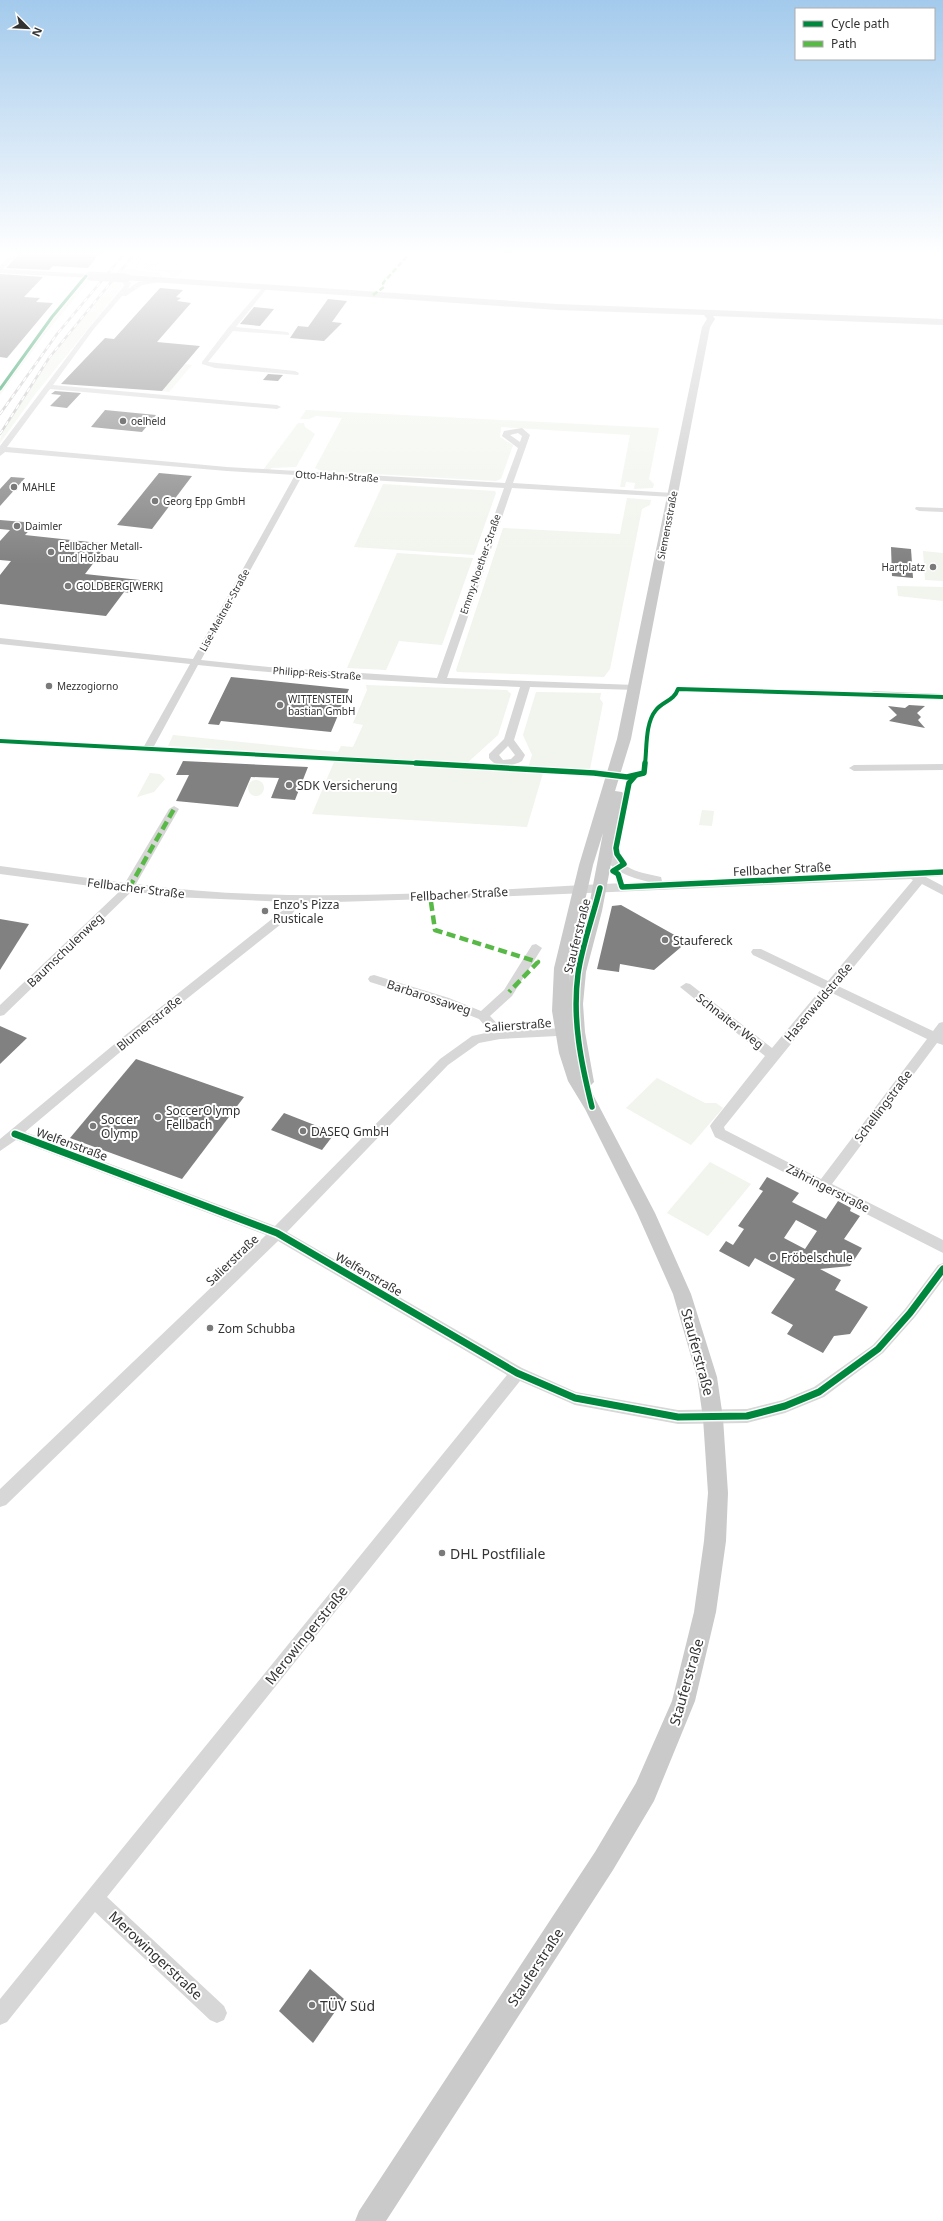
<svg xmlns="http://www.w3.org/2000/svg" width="943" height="2221" viewBox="0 0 943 2221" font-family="'Noto Sans',sans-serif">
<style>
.green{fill:#f1f5ed}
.building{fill:#818181;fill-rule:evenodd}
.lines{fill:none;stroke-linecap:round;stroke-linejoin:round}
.minor{fill:#d7d7d7;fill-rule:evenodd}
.major{fill:#cacaca;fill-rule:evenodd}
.rail-casing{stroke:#bebebe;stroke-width:2.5}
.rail{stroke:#fff;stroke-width:1.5;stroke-dasharray:5;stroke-linecap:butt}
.major-bridge{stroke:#cacaca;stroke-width:9}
.quiet-far1{stroke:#58b947;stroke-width:2.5;stroke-dasharray:5.5 2.5;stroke-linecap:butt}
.quiet{stroke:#58b947;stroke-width:4.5;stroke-dasharray:9 4.5;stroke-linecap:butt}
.cycleway-far3-casing{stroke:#fff;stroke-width:4.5}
.cycleway-far2-casing{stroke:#fff;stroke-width:5.5}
.cycleway-far1-casing{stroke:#fff;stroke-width:8}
.cycleway-casing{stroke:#fff;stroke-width:10}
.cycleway-far3{stroke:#00873e;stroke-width:3}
.cycleway-far2{stroke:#00873e;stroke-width:4}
.cycleway-far1{stroke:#00873e;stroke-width:5.5}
.cycleway{stroke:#00873e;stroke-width:7}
.poi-dot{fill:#7a7a7a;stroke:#fff;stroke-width:1.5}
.labels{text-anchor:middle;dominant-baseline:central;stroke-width:4;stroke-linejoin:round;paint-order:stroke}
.far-poi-label{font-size:10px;fill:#333;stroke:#fff;text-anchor:start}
.far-street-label{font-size:10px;fill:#333;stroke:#fff}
.poi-label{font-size:12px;fill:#333;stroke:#fff;text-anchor:start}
.street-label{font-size:12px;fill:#333;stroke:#fff}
.near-street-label{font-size:14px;fill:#333;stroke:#fff}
.near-poi-label{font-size:14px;fill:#333;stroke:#fff;text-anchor:start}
</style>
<rect width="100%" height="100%" fill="#fff"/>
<g class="green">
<polygon points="137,253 149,253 136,270 160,273 163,277 119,274"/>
<polygon points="150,258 161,259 161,262 153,269 183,270 177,277 171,277 168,272 143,269 142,267"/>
<path d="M85,279H91L45,334L0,395V391C29,354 51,312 85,279Z"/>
<path d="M114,281L123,283L122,287L36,393L0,443C0,434 8,424 13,416C41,367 77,324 114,281Z"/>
<polygon points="185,364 192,365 169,392 162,391"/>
<polygon points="306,410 659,428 649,479 654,484 653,488 634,489 635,483 626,482 625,487 620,487 630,435 501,427 500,437 513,445 501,479 496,481 321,471 315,468 342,418 316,416 309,419 300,419"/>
<polygon points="298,423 304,423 305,427 315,434 296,467 271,468 270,471 263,470"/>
<polygon points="383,484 495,491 496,493 474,555 354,547"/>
<polygon points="627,498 651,500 650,505 642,509 610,669 604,677 457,672 456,670 503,528 620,534"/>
<polygon points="923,551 943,553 943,581 925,580"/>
<polygon points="397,553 473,558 442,645 399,641 386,670 347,668"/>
<polygon points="897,586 943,587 943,601 898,596"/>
<polygon points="366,685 507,690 511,694 498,735 466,764 168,746 173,735 338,752 341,746 353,747 363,725 353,723 367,690"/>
<polygon points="536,692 601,693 600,699 603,703 590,769 586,771 528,768 532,755 523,735"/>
<polygon points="334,762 543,773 527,827 312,814"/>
<polygon points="150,773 160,774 165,779 154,792 137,797"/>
<circle cx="256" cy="788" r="8"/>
<polygon points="702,810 714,811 712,826 699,825"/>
<polygon points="657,1078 705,1103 716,1103 723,1108 691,1145 626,1108"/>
<polygon points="710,1162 751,1184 708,1236 667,1213"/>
</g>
<g class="building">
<polygon points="20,253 100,253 88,268 53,266 49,270 6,268"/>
<polygon points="0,274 43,277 24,297 40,298 36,302 53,303 7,358 0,357"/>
<polygon points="160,288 183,290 176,297 181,298 177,301 191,303 157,342 200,346 162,391 61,384 105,338 114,339"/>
<polygon points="328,299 347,301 332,322 342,323 324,341 290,338 298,326 308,327"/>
<polygon points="254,307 274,309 260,326 240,324"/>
<polygon points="268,374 283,375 278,381 263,380"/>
<polygon points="55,391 81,393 67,408 50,406 61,395 51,394"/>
<polygon points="105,410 156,415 142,432 91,427"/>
<polygon points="159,473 192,476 152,529 117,525"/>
<polygon points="11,477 25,478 0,506 0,489"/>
<polygon points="0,520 36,523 25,535 108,544 85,574 140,580 131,593 124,592 106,616 0,604 0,575 11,561 0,560 0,541 10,530 0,529"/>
<polygon points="891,547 911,549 913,578 892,576"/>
<polygon points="231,677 349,689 331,732 221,721 219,725 208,724"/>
<polygon points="909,705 925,706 917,713 921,717 918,720 925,728 889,721 897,715 888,706 905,708"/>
<polygon points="183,761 308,767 295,800 271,798 279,778 251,777 238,807 176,801 189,775 176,775"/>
<polygon points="621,905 687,942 654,970 620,964 619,972 597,969 612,906"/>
<polygon points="0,919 29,924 0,970"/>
<polygon points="0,1026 27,1038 0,1064"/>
<polygon points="136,1059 244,1097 182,1179 70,1138"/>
<polygon points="284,1113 335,1133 322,1150 271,1130"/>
<path d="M767,1177L799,1193L792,1202L826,1219L838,1201L851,1208L850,1211L860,1216L844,1239L862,1248L850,1266L820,1269L841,1280L835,1290L868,1307L850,1334L834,1336L823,1353L787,1334L793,1325L771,1313L795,1279L755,1258L749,1267L719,1251L726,1241L733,1245L744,1229L738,1226L763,1191L759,1189ZM796,1220L817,1231L805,1249L784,1238Z"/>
<polygon points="310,1969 344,1999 313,2043 279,2011"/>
</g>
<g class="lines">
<g class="minor">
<polygon points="12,253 19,253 0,272 0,266"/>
<path d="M122,279H126L131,283L128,289L138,282L164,279L167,281L142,285L126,296H122L93,330L53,385L277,405L281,407L277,409L50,389L7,447L227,467L505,483L518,448L502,436L504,431L522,428L530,435L513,483L673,493L677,495L673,497L512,488L447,678L635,685L638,686V690L530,687L514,740L525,755L522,761C511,767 497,769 489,758V754L504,739L520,687C413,683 306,677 198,665L153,748L148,751L143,748L190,664L0,644V638L193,659L295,475L227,471L5,452L0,456V446L89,328L124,286ZM518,433L522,436L520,442L510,435ZM302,476L504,488L437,678L269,667L201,660ZM508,746L515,755L511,759L503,760L499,755Z"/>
<polygon points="265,285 268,287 236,327 287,332 289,333 289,335 233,331 208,362 295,371 299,373 298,375 215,368 202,364 202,362 228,328"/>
<polygon points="916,507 943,508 943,512 919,511 915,509"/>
<polygon points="874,691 943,694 943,700 871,696 871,692"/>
<polygon points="943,764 943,770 854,771 849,768 854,765"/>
<path d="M174,806L179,809L136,884C305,907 478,889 649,882C629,877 612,871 601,854L606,851C614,853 619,862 626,866C637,873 649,874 661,877L662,881L913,871L943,868V876L926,877L943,886V895L922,884L838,986L933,1031L939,1023L943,1022V1045L937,1043L832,1184L943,1240V1253L715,1137L710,1126L712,1123L765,1056L680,987L686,983L690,984L772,1048L822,988L753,955L751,952L753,949H761L828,981L913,880L911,879C708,887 504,898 300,903L290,917L131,1043L25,1132L275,1226L440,1059L472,1036L490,1032L479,1019L441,1004L370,982L368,979L370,976L374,975L449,998L481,1011L504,990L532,945L536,944L542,948L512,996L490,1016L503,1030L573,1028L577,1029L579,1032L577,1035L500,1039L479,1043L448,1065L287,1232L522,1368L576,1392L678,1410L747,1409L783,1400L814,1387L873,1345L905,1309L938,1265L943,1263V1280L915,1317L883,1353L824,1397L785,1413L747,1423L678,1424L575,1405L520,1381L107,1897L224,2006L227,2013L224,2020L217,2023L210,2020L95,1912L7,2022L0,2025V1999L507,1375L278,1241L6,1505L0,1507V1489L266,1235L16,1140L0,1151V1139L123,1037L282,911L289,902L173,897L132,891L4,1015L0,1016V1005L121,890L0,874V866L125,883L169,809ZM832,993L927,1039L821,1179L725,1130L724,1127Z"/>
</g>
<g class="major">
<polygon points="0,269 90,274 94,276 90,278 0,273"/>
<path d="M126,275L557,304L943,319V325L713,316L715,319L710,327L631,739L615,791L622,792L624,795L602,911L586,972L583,1004L585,1032L594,1082L589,1087L655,1213L691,1294L717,1377L723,1418L728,1493L726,1541L716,1612L695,1701L654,1801L613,1870L386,2221H355L359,2211L595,1852L636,1783L672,1701L694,1612L704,1541L708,1493L703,1418L697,1377L673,1294L637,1213L585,1109L568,1081L559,1053L552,1011L554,968L579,865L617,739L702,327L707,319L704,315L557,310L123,280V276ZM603,833L588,911L570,972L569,983L570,968L593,865Z"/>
</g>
<g class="rail-casing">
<g id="rail">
<polyline points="0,414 57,334 125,253"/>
<polyline points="0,434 49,358 135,253"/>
</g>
</g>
<use href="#rail" class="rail"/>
<polyline class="major-bridge" points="90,276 126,278"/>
<polyline class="quiet-far1" points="373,295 384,287 383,283 410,253"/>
<g class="quiet">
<polyline points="129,888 174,809"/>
<polyline points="431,902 435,930 538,962 509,992"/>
</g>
<g class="cycleway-far3-casing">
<polyline id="cycleway-far3" points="0,389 52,317 86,276"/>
</g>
<g class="cycleway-far2-casing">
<g id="cycleway-far2">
<polyline points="0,741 434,764"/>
<path d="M645,764C647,748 645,723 656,710C663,701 674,701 678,689L943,697"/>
</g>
</g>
<g class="cycleway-far1-casing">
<g id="cycleway-far1">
<polyline points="416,763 594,773 627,777 644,773 645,763"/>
<polyline points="635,776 629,783 616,848 617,854 624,864 613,871 618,874 622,887 943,872"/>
<path d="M592,1107C581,1063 572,1019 578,974C582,945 593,917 600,888"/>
</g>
</g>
<g class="cycleway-casing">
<polyline id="cycleway" points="15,1134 277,1233 517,1373 575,1398 678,1417 747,1416 785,1406 819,1392 878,1349 910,1313 943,1269"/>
</g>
<use href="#cycleway-far3" class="cycleway-far3"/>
<use href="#cycleway-far2" class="cycleway-far2"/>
<use href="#cycleway-far1" class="cycleway-far1"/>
<use href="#cycleway" class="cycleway"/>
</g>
<linearGradient id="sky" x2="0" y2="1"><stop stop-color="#a3caec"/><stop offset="0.45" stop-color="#fff"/><stop offset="1" stop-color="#fff" stop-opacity="0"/></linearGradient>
<rect width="943" height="564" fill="url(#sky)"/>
<g class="poi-dot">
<circle cx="123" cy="421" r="4"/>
<circle cx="14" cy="487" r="4"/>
<circle cx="155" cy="501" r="4"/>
<circle cx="17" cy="526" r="4"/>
<circle cx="51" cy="552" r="4"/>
<circle cx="933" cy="567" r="4"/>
<circle cx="68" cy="586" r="4"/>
<circle cx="49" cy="686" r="4"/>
<circle cx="280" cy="705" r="4"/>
<circle cx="289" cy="785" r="4"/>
<circle cx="265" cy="911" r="4"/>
<circle cx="665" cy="940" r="4"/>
<circle cx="158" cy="1117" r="4"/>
<circle cx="93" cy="1126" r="4"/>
<circle cx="303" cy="1131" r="4"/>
<circle cx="773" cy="1257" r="4"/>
<circle cx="210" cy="1328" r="4"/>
<circle cx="442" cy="1553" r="4"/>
<circle cx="312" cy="2005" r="4"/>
</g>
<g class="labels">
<g class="far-poi-label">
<text x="131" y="421">oelheld</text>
<text x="22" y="487">MAHLE</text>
<text x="163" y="501">Georg Epp GmbH</text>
<text x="25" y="526">Daimler</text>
<text x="59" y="546">Fellbacher Metall-<tspan x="59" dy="12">und Holzbau</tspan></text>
<text x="925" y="567" text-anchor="end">Hartplatz</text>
<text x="76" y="586">GOLDBERG[WERK]</text>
<text x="57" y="686">Mezzogiorno</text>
<text x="288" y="699">WITTENSTEIN<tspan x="288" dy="12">bastian GmbH</tspan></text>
</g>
<g class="far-street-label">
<text transform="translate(337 476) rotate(3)">Otto-Hahn-Straße</text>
<text transform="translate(667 525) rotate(-79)">Siemensstraße</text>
<text transform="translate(480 564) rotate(-71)">Emmy-Noether-Straße</text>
<text transform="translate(224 610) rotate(-61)">Lise-Meitner-Straße</text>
<text transform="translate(317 673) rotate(4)">Philipp-Reis-Straße</text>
</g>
<g class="poi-label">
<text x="297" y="785">SDK Versicherung</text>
<text x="273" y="904">Enzo's Pizza<tspan x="273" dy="14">Rusticale</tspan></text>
<text x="673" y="940">Staufereck</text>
<text x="166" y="1110">SoccerOlymp<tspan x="166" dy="14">Fellbach</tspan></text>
<text x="101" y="1119">Soccer<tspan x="101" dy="14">Olymp</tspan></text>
<text x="311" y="1131">DASEQ GmbH</text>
<text x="781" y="1257">Fröbelschule</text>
<text x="218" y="1328">Zom Schubba</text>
</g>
<g class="street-label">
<text transform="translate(782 869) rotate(-3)">Fellbacher Straße</text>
<text transform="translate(136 888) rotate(7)">Fellbacher Straße</text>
<text transform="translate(459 894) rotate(-3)">Fellbacher Straße</text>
<text transform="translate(577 936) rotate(-76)">Stauferstraße</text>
<text transform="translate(65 950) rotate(-44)">Baumschulenweg</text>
<text transform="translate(429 997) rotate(18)">Barbarossaweg</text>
<text transform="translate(818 1002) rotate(-50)">Hasenwaldstraße</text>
<text transform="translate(730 1021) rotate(38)">Schnaiter Weg</text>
<text transform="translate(149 1023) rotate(-39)">Blumenstraße</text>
<text transform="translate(518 1025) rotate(-4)">Salierstraße</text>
<text transform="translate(883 1106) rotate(-53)">Schellingstraße</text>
<text transform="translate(72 1144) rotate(20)">Welfenstraße</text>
<text transform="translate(828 1188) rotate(27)">Zähringerstraße</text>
<text transform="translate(232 1260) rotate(-44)">Salierstraße</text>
<text transform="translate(369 1274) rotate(30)">Welfenstraße</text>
</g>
<g class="near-street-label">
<text transform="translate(698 1352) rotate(75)">Stauferstraße</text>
<text transform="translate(306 1635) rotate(-51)">Merowingerstraße</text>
<text transform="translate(686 1682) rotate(-74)">Stauferstraße</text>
<text transform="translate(156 1955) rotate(43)">Merowingerstraße</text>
<text transform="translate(535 1967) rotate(-57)">Stauferstraße</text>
</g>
<g class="near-poi-label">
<text x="450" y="1553">DHL Postfiliale</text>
<text x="320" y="2005">TÜV Süd</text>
</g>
</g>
<rect x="795" y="8" width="140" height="52" fill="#ffffff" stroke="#adadad"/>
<rect x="803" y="21" width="20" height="6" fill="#00873e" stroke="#adadad"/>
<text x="831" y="28" font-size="12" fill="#333333">Cycle path</text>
<rect x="803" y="41" width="20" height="6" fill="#58b947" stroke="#adadad"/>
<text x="831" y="48" font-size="12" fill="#333333">Path</text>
<g transform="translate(28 28) rotate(114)" stroke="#ffffff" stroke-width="3" paint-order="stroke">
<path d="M0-3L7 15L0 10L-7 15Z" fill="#333333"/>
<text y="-6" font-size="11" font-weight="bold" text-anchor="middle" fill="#333333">N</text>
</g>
</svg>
